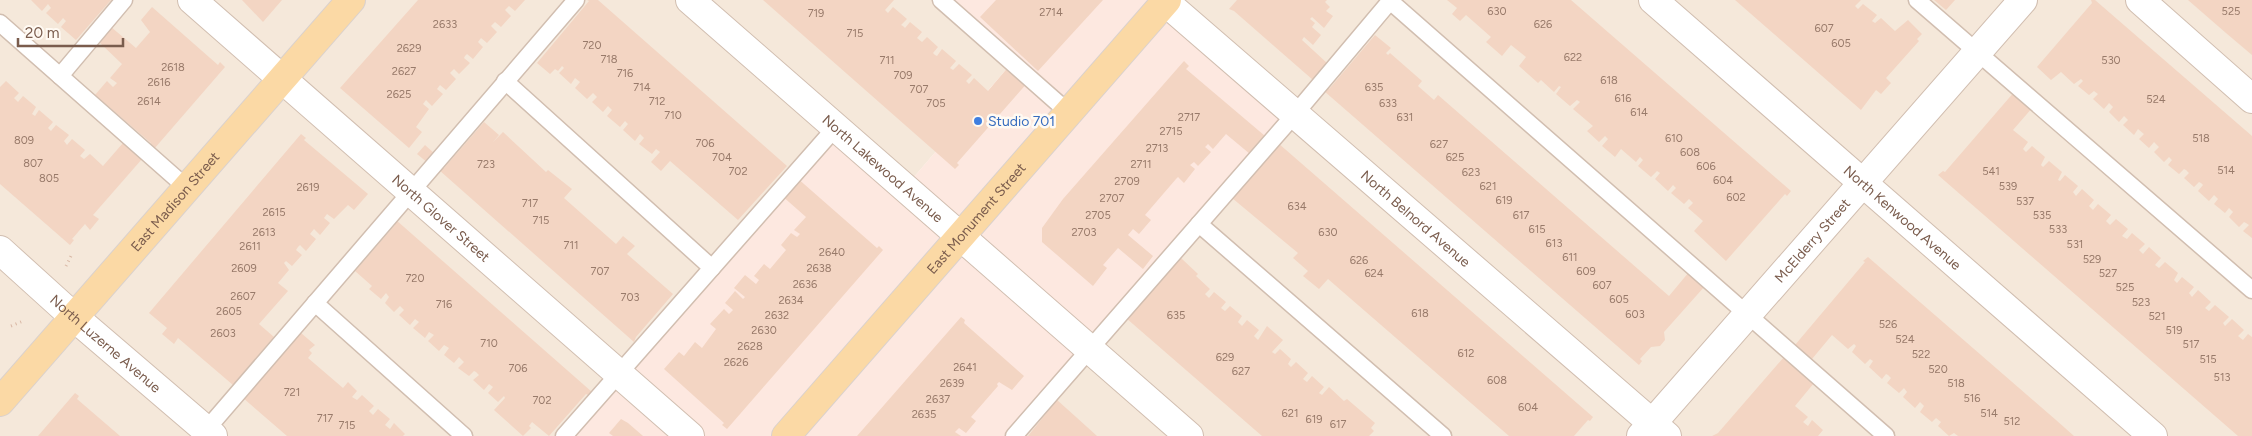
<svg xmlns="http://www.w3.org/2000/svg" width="2252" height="436" viewBox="0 0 2252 436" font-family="Figtree,sans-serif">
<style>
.residential{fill:#f5e8da}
.commercial{fill:#fde8e0}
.building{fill:#f3d5c3}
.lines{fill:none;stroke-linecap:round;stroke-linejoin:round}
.lane-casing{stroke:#d1beb0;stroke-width:19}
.street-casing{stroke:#d1beb0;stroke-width:30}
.primary-casing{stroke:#dad1cd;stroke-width:30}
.path{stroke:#d9b8a5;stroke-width:3;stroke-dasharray:1 4;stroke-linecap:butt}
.lane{stroke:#fff;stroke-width:16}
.street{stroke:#fff;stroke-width:28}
.primary{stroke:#fbd9a5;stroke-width:28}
.shop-dot{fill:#3f7fe0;stroke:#fffaf3;stroke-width:2}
.labels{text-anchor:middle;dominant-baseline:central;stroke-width:5;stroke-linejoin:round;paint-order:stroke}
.number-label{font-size:11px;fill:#987a6a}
.shop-label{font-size:14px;fill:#366cbe;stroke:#fffaf3;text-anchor:start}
.street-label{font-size:14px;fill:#7a5c4d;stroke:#fffaf3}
</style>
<rect width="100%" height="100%" fill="#fdf6ec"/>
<g class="residential">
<polygon points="0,0 942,0 1010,65 901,192 564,436 0,436"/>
<polygon points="1164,0 2252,0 2252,436 1019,436"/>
</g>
<polygon class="commercial" points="942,0 1164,0 1295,114 1019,436 564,436 836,127 902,191 1010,65"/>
<g class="building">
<polygon points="31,0 111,0 76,40 61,27 66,21 63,18 58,24 46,13 51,8 48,4 42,11"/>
<polygon points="242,0 282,0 263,22"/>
<polygon points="418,0 525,0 515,11 509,6 505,10 511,16 501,27 495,22 491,26 497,32 487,43 481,38 478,42 483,47 473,59 467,54 465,56 464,58 470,63 459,74 454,69 450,73 456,79 446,90 440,85 437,89 443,94 432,106 426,100 423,104 429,109 416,127 422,132 409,148 340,88"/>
<polygon points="587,0 598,0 787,166 738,220 670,161 661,171 651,162 660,152 656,149 652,154 639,144 644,138 640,134 635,141 623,130 628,124 625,121 620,127 607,116 612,110 608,106 603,112 592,102 597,97 593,93 587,99 575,88 580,82 575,78 571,84 559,73 564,68 562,66 558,71 555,69 550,74 537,63 589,1"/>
<polygon points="763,0 894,0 885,10 888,13 893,7 907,19 901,25 903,26 905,28 910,22 922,32 917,38 922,42 927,37 938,47 933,53 935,55 937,56 942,49 956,61 950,68 953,70 959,64 972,75 966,81 969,84 974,78 988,91 1010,65 1029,81 957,163 959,165 955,169"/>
<polygon points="996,0 1103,0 1038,71 980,17"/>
<polygon points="1237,0 1327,0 1325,2 1330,7 1326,11 1333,16 1324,28 1312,17 1310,19 1315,23 1312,27 1321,35 1313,45 1304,37 1302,40 1327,63 1313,80 1234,11 1229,9"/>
<polygon points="1447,0 1571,0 1791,191 1787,196 1785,194 1726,261 1694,231 1703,221 1688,208 1693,203 1689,199 1684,204 1671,193 1676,188 1673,185 1668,191 1655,179 1660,173 1657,171 1651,177 1638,166 1643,160 1640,157 1636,162 1621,149 1615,157 1602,146 1608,139 1605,136 1599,142 1587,131 1593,126 1573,109 1580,102 1577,100 1570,106 1556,94 1561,87 1559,86 1554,92 1541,80 1538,83 1519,66 1526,57 1511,45 1502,56 1486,42 1491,37 1466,15 1460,21 1452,14 1457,8"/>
<polygon points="1735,0 1861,0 1855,6 1858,9 1863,4 1877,15 1872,21 1875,23 1881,18 1895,31 1908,20 1922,34 1917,39 1919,41 1886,78 1891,83 1881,94 1876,90 1861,110"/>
<polygon points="1934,0 1955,0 1946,10"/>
<polygon points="2091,0 2095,0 2252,136 2252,238 2243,231 2249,225 2246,223 2244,222 2239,227 2229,217 2233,212 2229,208 2225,213 2214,204 2218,199 2214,195 2209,201 2198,191 2203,185 2201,183 2199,182 2194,187 2184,178 2189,173 2186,170 2184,169 2179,174 2168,165 2172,160 2169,157 2164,162 2154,152 2159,147 2154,142 2149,148 2139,139 2144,134 2138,129 2134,135 2123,125 2128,120 2124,116 2119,122 2109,112 2113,107 2109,103 2104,109 2093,99 2098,94 2094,91 2089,95 2078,86 2083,81 2081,79 2074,84 2061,72 2051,80 2037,67 2092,3"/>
<polygon points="2188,0 2252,0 2252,55 2226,33"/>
<polygon points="152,7 218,65 220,62 225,67 154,149 149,145 151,143 95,95 107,81 113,87 117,83 110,78 122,64 98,41 111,27 136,48 150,32 141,20"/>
<polygon points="1375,35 1391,48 1386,53 1388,55 1390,53 1422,81 1418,86 1434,100 1438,95 1669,296 1689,272 1705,286 1664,332 1665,340 1660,346 1651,347 1640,359 1642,361 1639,365 1324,91 1327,87 1329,89"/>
<polygon points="1184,61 1189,66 1186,69 1265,136 1250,154 1226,134 1213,149 1208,144 1205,147 1211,152 1198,166 1194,162 1190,165 1195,169 1184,183 1178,177 1176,179 1145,215 1151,220 1139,234 1133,229 1128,235 1153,256 1143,269 1118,248 1103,265 1107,268 1093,286 1042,242 1042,228 1063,199"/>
<polygon points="6,81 19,93 14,98 18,102 23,96 36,107 32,114 35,116 39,110 53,122 48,128 51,131 56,125 69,135 64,141 67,145 72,139 85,150 80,156 84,159 90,154 103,166 123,143 142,159 93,215 99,219 90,230 85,224 72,239 74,240 70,245 0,184 0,87"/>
<polygon points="2015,91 2033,107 2013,130 2028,142 2023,149 2026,152 2032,146 2045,157 2041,165 2043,167 2049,161 2062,172 2058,180 2060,181 2065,175 2078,186 2073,192 2076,196 2082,189 2094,200 2089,206 2093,210 2098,204 2111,215 2106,221 2110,225 2116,219 2128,229 2122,236 2127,239 2132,233 2145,244 2139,250 2143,254 2149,247 2161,258 2155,265 2159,268 2165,262 2178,273 2174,280 2177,283 2182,277 2194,287 2189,293 2192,297 2198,290 2211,302 2205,308 2209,311 2215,305 2229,317 2223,323 2225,326 2232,319 2244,330 2238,336 2243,340 2248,334 2252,337 2252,436 2238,436 1938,175 1943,171 1945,172"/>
<polygon points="484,122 499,135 493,142 503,132 546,172 548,170 572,189 564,198 616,244 623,236 635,246 627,254 673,294 636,337 634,342 439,170 442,166 444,168"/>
<polygon points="301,134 306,138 304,140 368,194 354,210 348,205 334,219 327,214 324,218 330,223 320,235 314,229 310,234 316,239 306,251 300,245 298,247 296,250 302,255 292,266 286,261 284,263 289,270 278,283 288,291 259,324 274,337 233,385 178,338 174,344 162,334 167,328 149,313"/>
<polygon points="1278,143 1593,417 1590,421 1588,420 1574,436 1509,436 1328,279 1319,289 1303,276 1308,271 1293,258 1298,253 1232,198 1276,149 1274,147"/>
<polygon points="425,145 435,154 428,163 417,154"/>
<polygon points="796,177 877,248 879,246 883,250 727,429 722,425 724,423 664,369 679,352 684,356 695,342 702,348 716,329 710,324 724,309 729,314 733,310 725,303 735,291 743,299 745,297 734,288 745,275 756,284 759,280 754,276 764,264 770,269 786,250 781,245 791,233 797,237 800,234 794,230 806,217 781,195"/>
<polygon points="396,220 592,392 588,395 586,394 549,436 532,422 529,426 531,428 523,436 494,410 505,398 504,396 498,402 488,393 493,387 489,384 484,390 473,380 479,375 476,372 474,371 469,376 458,368 464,362 459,357 454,363 444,355 449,348 444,345 439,351 428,341 434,335 429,332 425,338 413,328 419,322 415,319 410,325 399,315 404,310 400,306 394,312 385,303 389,297 386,293 381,299 369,289 372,286 355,271 395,225 393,223"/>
<polygon points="1868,257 2056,420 2074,436 1958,436 1954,433 1949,436 1938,426 1941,422 1936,418 1932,422 1920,412 1924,406 1920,402 1915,408 1903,397 1907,392 1904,388 1899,393 1887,383 1891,378 1888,375 1886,374 1882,379 1869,367 1873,361 1870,359 1865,364 1852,352 1856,346 1854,344 1848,349 1832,335 1812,359 1795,345 1865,262 1863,261"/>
<polygon points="1181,258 1198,274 1196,276 1210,289 1205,294 1209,298 1214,292 1226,302 1221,308 1225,311 1230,306 1242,316 1238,322 1242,326 1247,320 1259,330 1254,336 1258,340 1267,326 1283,340 1272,352 1275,354 1280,349 1291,359 1288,364 1291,367 1296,362 1308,373 1303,379 1307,382 1312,376 1324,387 1319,393 1322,395 1329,387 1344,401 1347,399 1375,423 1371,428 1374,431 1369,436 1262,436 1126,318 1129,314 1131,315"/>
<polygon points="961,317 965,320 964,323 1024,376 1012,390 999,382 997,384 998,386 971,417 976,421 966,433 959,428 955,432 961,436 857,436"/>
<polygon points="301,333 315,345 309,350 312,353 308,358 343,388 348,382 357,391 352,397 357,400 362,395 374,406 369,411 373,415 378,409 390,419 385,425 390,429 394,423 405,434 403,436 287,436 242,397 245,392 248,394"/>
<polygon points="1784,357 1814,383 1795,406 1808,417 1803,422 1808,426 1812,420 1823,430 1818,436 1712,436 1718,433"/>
<polygon points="75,393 79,396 77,399 120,436 38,436"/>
<polygon points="1057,400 1076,417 1097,436 1028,436"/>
<polygon points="621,419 628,423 643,436 613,436 609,433"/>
</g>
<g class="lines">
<g class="lane-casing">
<g id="lane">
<polyline points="941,0 1068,112"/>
<polyline points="1917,0 2252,290"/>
<polyline points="1390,1 1886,436"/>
<polyline points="0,23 187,188"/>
<polyline points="60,76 124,0"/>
<polyline points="505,81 712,268"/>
<polyline points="1199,224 1443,436"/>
<polyline points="315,303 464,436"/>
<polyline points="206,430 576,0"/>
<polyline points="564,436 836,127"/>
<polyline points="1014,436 1295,114 1391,0"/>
</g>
</g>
<g class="street-casing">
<g id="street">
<path id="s1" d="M192,0L690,436"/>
<path id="s2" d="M690,0L1189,436"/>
<path id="s3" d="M1163,0L1667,436"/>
<path id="s4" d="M1653,0L2153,436"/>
<polyline points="2140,0 2252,99"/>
<path id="s5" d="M0,250L74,317L213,436"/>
<path id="s6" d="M1641,436L2023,0"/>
</g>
</g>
<g class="primary-casing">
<g id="primary">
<path id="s7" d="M0,402L351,0"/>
<path id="s8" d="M786,436L1167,0"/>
</g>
</g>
<g class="path">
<polyline points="66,266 71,256"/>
<polyline points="11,326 23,321"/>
</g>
<use href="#lane" class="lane"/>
<use href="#street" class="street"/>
<use href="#primary" class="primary"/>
</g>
<circle class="shop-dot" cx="978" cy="121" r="5"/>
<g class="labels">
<g class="number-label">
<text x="1497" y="11">630</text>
<text x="2231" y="11">525</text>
<text x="1051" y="12">2714</text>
<text x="816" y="13">719</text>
<text x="445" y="24">2633</text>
<text x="1543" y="24">626</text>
<text x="1824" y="28">607</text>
<text x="855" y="33">715</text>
<text x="1841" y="43">605</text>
<text x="592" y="45">720</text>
<text x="409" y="48">2629</text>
<text x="1573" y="57">622</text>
<text x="609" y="59">718</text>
<text x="887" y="60">711</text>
<text x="2111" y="60">530</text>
<text x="173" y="67">2618</text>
<text x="404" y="71">2627</text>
<text x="625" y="73">716</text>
<text x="903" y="75">709</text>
<text x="1609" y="80">618</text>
<text x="159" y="82">2616</text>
<text x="642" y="87">714</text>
<text x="1374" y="87">635</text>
<text x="919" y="89">707</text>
<text x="399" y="94">2625</text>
<text x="1623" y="98">616</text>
<text x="2156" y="99">524</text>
<text x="149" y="101">2614</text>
<text x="657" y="101">712</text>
<text x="936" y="103">705</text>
<text x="1388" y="103">633</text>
<text x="1639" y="112">614</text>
<text x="673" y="115">710</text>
<text x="1189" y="117">2717</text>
<text x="1405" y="117">631</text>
<text x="1171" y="131">2715</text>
<text x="1674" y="138">610</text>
<text x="2201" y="138">518</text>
<text x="24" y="140">809</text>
<text x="705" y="143">706</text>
<text x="1439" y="144">627</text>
<text x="1157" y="148">2713</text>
<text x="1690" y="152">608</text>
<text x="722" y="157">704</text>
<text x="1455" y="157">625</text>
<text x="33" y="163">807</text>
<text x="486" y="164">723</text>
<text x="1141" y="164">2711</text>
<text x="1706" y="166">606</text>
<text x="2226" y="170">514</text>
<text x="738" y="171">702</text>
<text x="1991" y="171">541</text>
<text x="1471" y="172">623</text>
<text x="49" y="178">805</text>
<text x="1723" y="180">604</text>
<text x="1127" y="181">2709</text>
<text x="1488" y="186">621</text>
<text x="2008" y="186">539</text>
<text x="308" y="187">2619</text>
<text x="1736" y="197">602</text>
<text x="1112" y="198">2707</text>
<text x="1504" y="200">619</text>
<text x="2025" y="201">537</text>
<text x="530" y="203">717</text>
<text x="1297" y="206">634</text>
<text x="274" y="212">2615</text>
<text x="1098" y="215">2705</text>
<text x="1521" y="215">617</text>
<text x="2042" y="215">535</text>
<text x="541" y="220">715</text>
<text x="1537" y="229">615</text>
<text x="2058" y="229">533</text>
<text x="264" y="232">2613</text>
<text x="1084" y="232">2703</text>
<text x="1328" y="232">630</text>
<text x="1554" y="243">613</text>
<text x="2075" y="244">531</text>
<text x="571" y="245">711</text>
<text x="250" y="246">2611</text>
<text x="832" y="252">2640</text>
<text x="1570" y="257">611</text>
<text x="2092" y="259">529</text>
<text x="1359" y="260">626</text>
<text x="244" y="268">2609</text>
<text x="819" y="268">2638</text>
<text x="600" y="271">707</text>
<text x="1586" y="271">609</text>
<text x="1374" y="273">624</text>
<text x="2108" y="273">527</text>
<text x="415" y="278">720</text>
<text x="805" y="284">2636</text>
<text x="1602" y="285">607</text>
<text x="2125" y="287">525</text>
<text x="243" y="296">2607</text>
<text x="630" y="297">703</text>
<text x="1619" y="299">605</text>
<text x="791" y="300">2634</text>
<text x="2141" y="302">523</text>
<text x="444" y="304">716</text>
<text x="229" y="311">2605</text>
<text x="1420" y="313">618</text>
<text x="1635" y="314">603</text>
<text x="777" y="315">2632</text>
<text x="1176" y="315">635</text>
<text x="2157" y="316">521</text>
<text x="1888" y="324">526</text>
<text x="764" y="330">2630</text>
<text x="2174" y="330">519</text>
<text x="223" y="333">2603</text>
<text x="1905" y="339">524</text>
<text x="489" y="343">710</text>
<text x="2191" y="344">517</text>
<text x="750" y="346">2628</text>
<text x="1466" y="353">612</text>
<text x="1921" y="354">522</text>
<text x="1225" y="357">629</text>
<text x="2208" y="359">515</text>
<text x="736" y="362">2626</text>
<text x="965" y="367">2641</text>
<text x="518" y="368">706</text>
<text x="1938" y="369">520</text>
<text x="1241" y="371">627</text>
<text x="2222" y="377">513</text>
<text x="1497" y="380">608</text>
<text x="952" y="383">2639</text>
<text x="1956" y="383">518</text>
<text x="292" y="392">721</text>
<text x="1972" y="398">516</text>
<text x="938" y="399">2637</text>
<text x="542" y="400">702</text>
<text x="1528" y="407">604</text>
<text x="1290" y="413">621</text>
<text x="1989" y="413">514</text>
<text x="924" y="414">2635</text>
<text x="325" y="418">717</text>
<text x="1314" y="419">619</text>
<text x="2012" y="421">512</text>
<text x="1338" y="424">617</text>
<text x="347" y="425">715</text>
</g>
<g class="shop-label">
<text x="988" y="121">Studio 701</text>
</g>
<g class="street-label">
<text stroke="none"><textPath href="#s2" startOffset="256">North Lakewood Avenue</textPath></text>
<text stroke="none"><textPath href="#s7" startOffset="266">East Madison Street</textPath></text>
<text stroke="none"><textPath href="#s1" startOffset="331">North Glover Street</textPath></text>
<text stroke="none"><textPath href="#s8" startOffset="289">East Monument Street</textPath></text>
<text stroke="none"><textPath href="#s3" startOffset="334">North Belnord Avenue</textPath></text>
<text stroke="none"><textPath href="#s4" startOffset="331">North Kenwood Avenue</textPath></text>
<text stroke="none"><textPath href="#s6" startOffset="260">McElderry Street</textPath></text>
<text stroke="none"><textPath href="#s5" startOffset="141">North Luzerne Avenue</textPath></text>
</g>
</g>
<path d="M18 38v8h105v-8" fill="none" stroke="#7a5c4d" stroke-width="2.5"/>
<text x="25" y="38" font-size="15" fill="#7a5c4d" stroke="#fffaf3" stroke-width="4" paint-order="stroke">20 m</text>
</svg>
